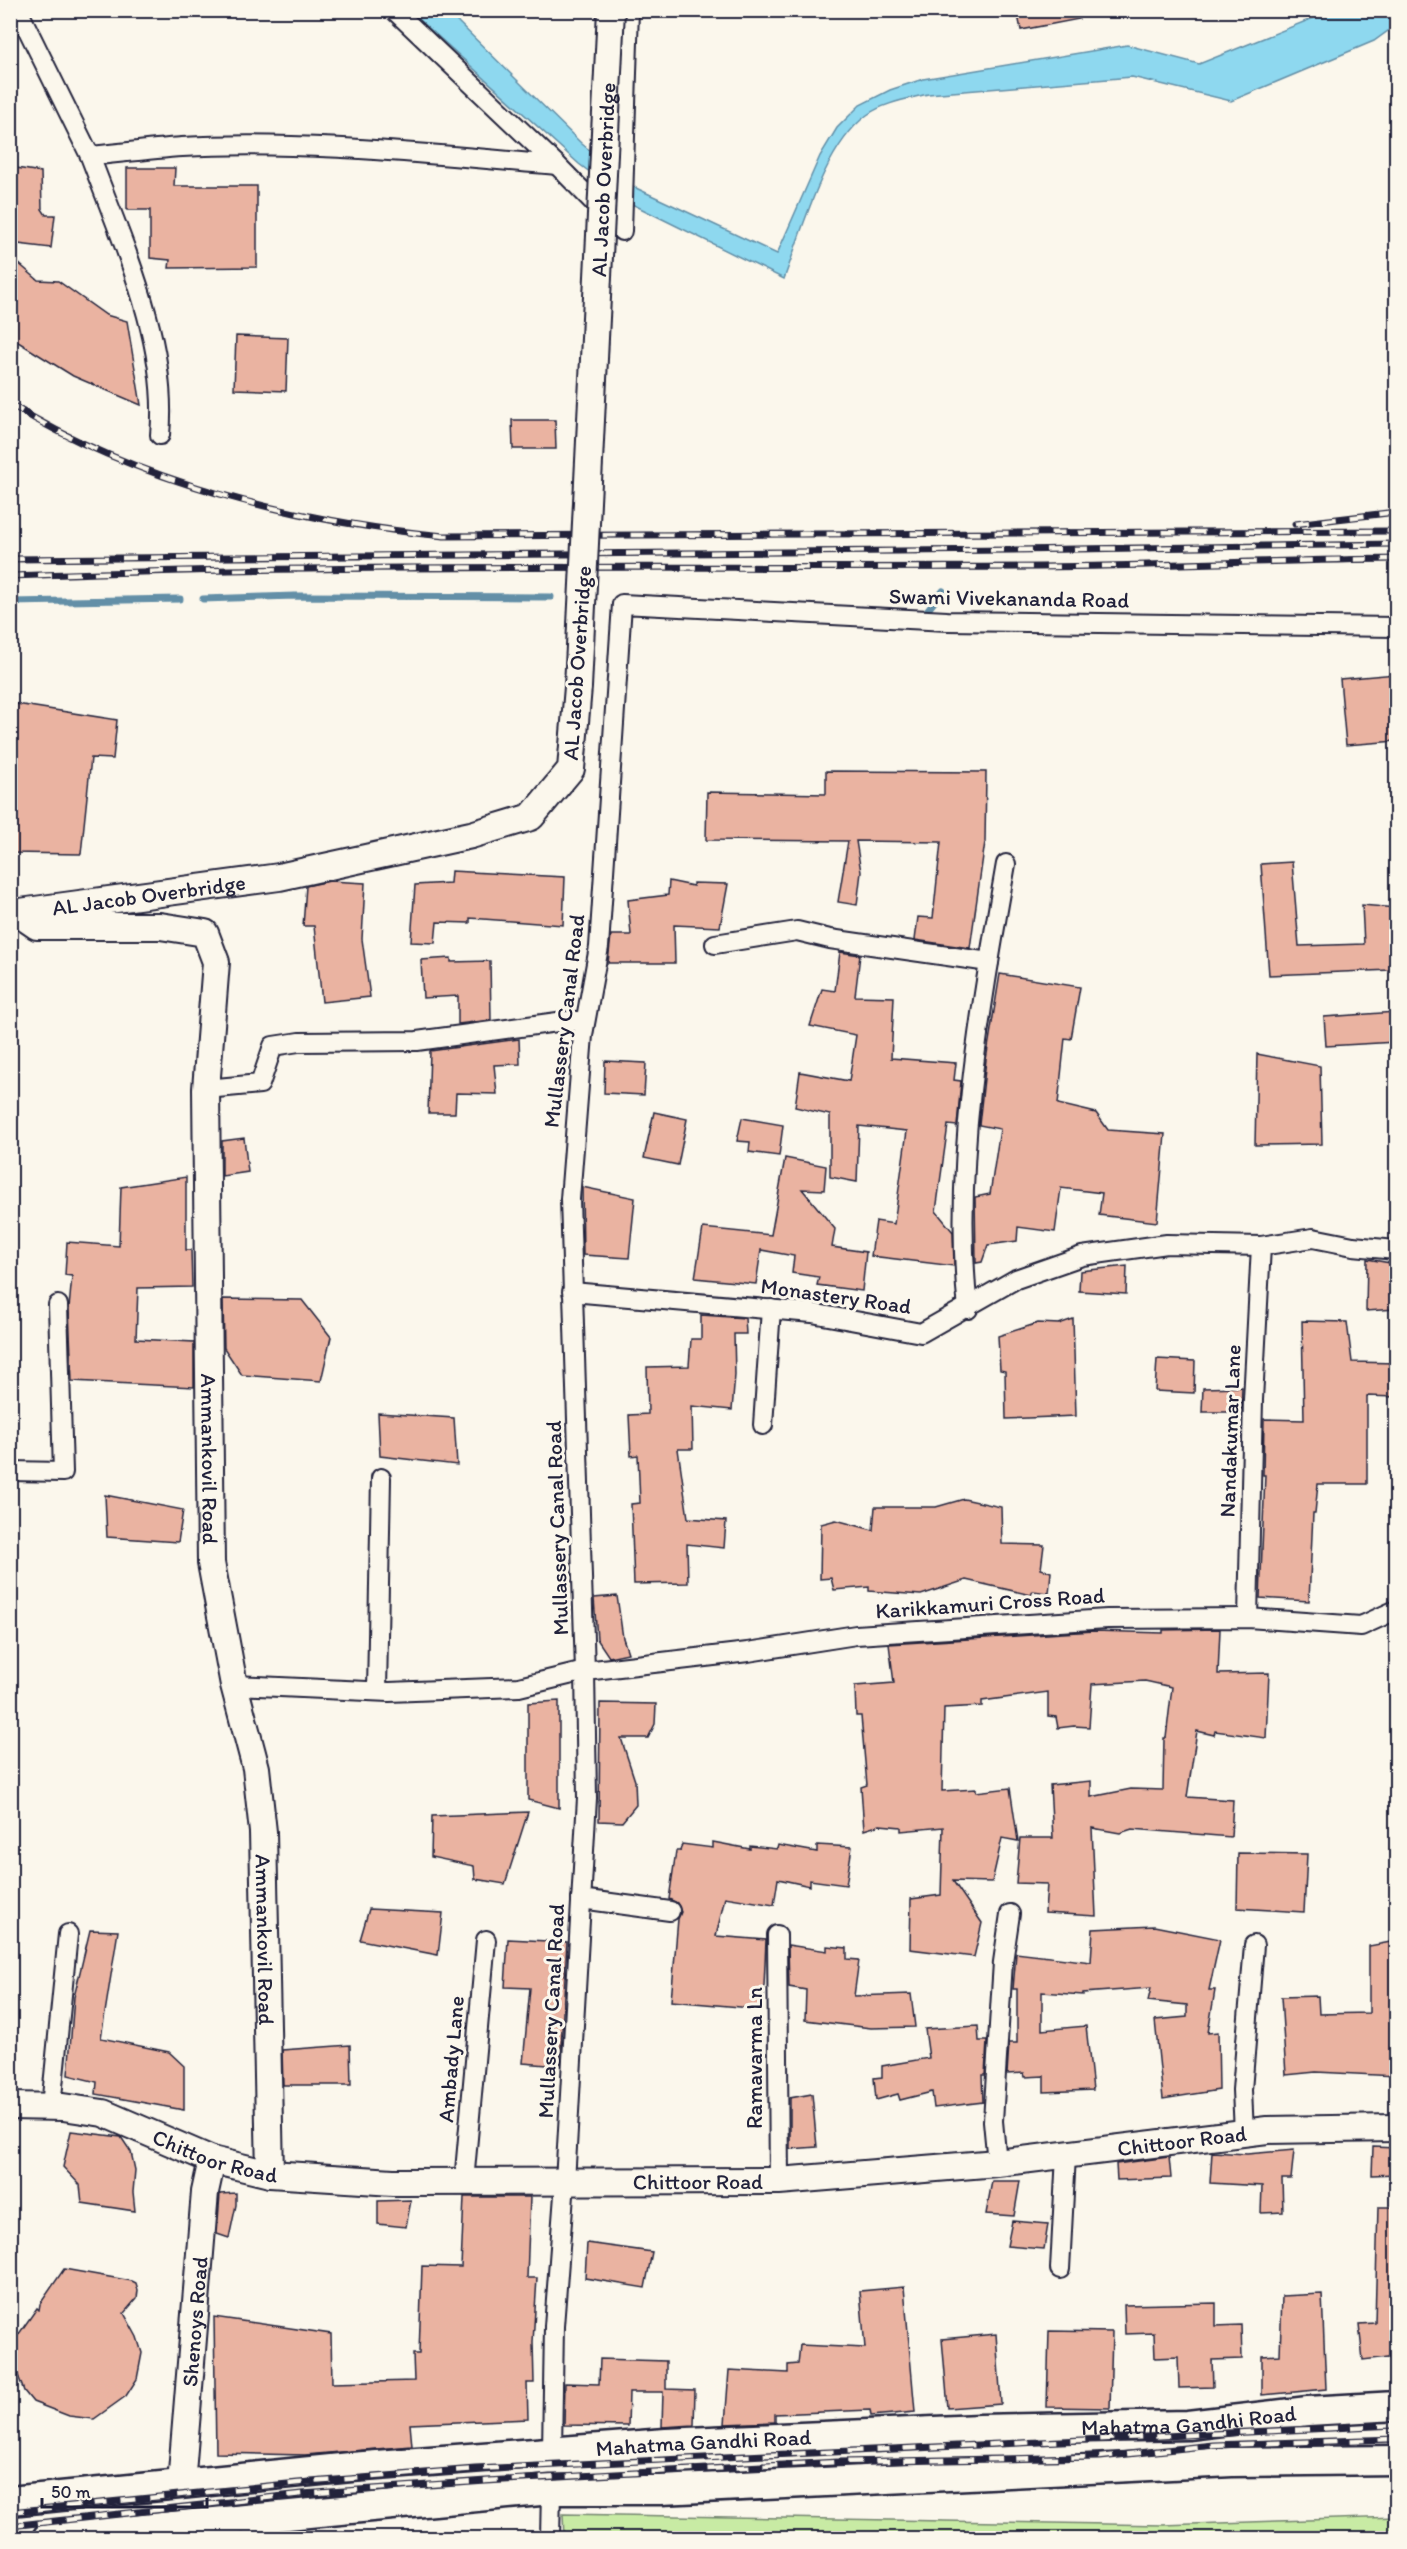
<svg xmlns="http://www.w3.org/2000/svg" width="1407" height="2549" viewBox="0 0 1407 2549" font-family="Itim,sans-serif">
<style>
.green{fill:#c8eba4;stroke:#758670;stroke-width:1.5}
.water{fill:#8ed8ef;stroke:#638fa7;stroke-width:1.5}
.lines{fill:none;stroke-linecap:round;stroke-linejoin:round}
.stream{stroke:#638fa7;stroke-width:7}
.building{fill:#eab3a1;stroke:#22223b;stroke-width:1.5}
.street-casing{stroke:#22223b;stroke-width:22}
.secondary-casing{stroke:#22223b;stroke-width:30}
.primary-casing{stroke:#22223b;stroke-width:33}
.street{stroke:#fbf7ec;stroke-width:18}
.secondary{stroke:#fbf7ec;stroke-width:26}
.primary{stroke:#fbf7ec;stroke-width:28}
.rail-casing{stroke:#22223b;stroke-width:7}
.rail{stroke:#fbf7ec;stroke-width:4.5;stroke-dasharray:14;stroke-linecap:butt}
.secondary-bridge-casing{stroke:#22223b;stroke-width:30;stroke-linecap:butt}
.secondary-bridge{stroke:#fbf7ec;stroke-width:26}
.labels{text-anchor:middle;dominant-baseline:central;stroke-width:6;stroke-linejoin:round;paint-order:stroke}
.street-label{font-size:22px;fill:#22223b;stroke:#fbf7ec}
</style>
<rect width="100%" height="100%" fill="#fbf7ec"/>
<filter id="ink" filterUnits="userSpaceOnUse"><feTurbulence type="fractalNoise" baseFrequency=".0167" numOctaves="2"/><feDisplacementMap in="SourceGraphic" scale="12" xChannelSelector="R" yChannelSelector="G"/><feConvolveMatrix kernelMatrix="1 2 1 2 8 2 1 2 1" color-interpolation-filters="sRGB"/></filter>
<g filter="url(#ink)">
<polygon class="green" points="563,2514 1163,2525 1396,2517 1396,2538 564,2538"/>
<path class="water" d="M410,11H447L582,144L636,188L777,254L820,156L837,128L860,105L890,90L923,79L1127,45L1199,64L1331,11H1396V25L1374,41L1231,101L1132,77L928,94C908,99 883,103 867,115C823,148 803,229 784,279L634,205L579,164Z"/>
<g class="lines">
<g class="stream">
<polyline points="203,599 295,596 551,597"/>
<polyline points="10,602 180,599"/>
<polyline points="925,613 943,591"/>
</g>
</g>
<g class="building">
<polygon points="1017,10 1078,10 1079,19 1021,30"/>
<polygon points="10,167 41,172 42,209 46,215 55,215 51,248 10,243"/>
<polygon points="127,168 175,168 174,186 257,186 257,267 169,268 170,260 150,258 150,210 127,210"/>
<polygon points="10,256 38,280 58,281 106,315 127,321 141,405 73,376 10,337"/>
<polygon points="236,336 288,338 286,391 234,389"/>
<polygon points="512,420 555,420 556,449 513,449"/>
<polygon points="1396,674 1396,741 1346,745 1340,679"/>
<polygon points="10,703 117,720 113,759 91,758 81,854 10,853"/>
<polygon points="826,771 986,772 985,842 970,948 915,940 918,917 933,918 941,842 856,841 861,872 857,905 838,902 848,841 706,840 707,792 826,794"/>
<polygon points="1292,862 1299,946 1364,944 1362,905 1396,908 1396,937 1390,936 1391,970 1269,975 1261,864"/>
<polygon points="451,871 565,877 563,925 470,918 470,923 437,922 435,943 411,942 415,885 450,883"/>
<polygon points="330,881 365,883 362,939 370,997 322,1002 314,926 303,926 306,886"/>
<polygon points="669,881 693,886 693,883 728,884 720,927 674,925 675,963 608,963 611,935 631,935 628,900 668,895"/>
<polygon points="840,952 860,955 855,996 894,997 891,1058 956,1063 954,1080 961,1081 957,1126 948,1125 936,1211 953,1232 954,1266 871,1256 876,1221 894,1224 907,1131 859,1126 857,1182 830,1177 830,1115 795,1107 800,1072 849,1081 856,1035 810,1026 822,989 835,991"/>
<polygon points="451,958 451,962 490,961 491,1020 458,1024 458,996 423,998 421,960"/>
<polygon points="1000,974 1080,987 1071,1039 1065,1038 1058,1104 1096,1113 1108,1130 1165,1134 1157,1222 1099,1215 1102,1193 1061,1188 1055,1232 1018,1227 1017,1241 988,1245 982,1262 976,1263 975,1197 990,1194 1000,1129 979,1125 986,1060"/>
<polygon points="1396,1012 1396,1042 1326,1046 1324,1017"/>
<polygon points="519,1039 520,1064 494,1065 497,1094 456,1093 455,1113 428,1113 430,1051"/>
<polygon points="1257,1054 1320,1066 1322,1144 1255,1145"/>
<polygon points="605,1061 646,1063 644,1095 604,1093"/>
<polygon points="654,1112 687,1119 678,1165 644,1158"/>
<polygon points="742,1118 783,1125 779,1156 749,1152 750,1142 737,1141"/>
<polygon points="244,1138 248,1172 222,1176 222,1141"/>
<polygon points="785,1158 826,1166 824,1190 802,1189 835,1229 832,1247 866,1252 862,1291 817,1285 819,1277 792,1273 794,1256 761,1250 756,1284 695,1278 703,1228 771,1235"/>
<polygon points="186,1177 186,1250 191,1250 192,1287 138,1288 136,1339 194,1342 194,1387 72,1381 69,1308 72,1276 65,1275 67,1242 119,1246 121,1187"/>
<polygon points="582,1187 635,1198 629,1258 583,1255"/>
<polygon points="1367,1259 1396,1264 1396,1309 1366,1311"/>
<polygon points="1127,1266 1126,1294 1079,1291 1080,1271"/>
<polygon points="223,1299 302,1300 331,1337 321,1381 242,1375 224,1348"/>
<polygon points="701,1315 745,1318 746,1334 734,1334 735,1375 732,1410 692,1406 693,1449 678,1449 688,1518 726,1521 724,1548 687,1544 688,1583 634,1584 631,1504 640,1503 638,1455 631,1456 629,1415 648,1414 647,1367 689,1366 691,1339 701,1339"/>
<polygon points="1073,1319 1076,1416 1006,1419 1005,1371 1000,1370 998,1336 1038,1323 1059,1324"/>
<polygon points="1302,1321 1347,1322 1352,1362 1396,1363 1396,1397 1367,1396 1367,1484 1318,1484 1315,1513 1313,1513 1309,1601 1260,1598 1265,1475 1263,1475 1264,1419 1304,1420"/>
<polygon points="1157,1359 1195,1361 1194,1393 1155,1391"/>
<polygon points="1242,1387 1241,1412 1202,1412 1203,1388"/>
<polygon points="378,1413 454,1418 457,1465 380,1456"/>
<polygon points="105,1495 183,1510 178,1542 107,1537"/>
<polygon points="964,1499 1001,1507 1002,1544 1044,1545 1041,1569 1051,1572 1049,1593 1033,1591 1031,1595 966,1580 921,1595 869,1591 869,1587 834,1590 831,1578 820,1579 821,1524 836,1520 873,1530 875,1507 936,1507"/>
<polygon points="617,1596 623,1638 628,1653 609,1657 597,1639 594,1598"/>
<polygon points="1220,1629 1218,1674 1269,1673 1266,1738 1215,1731 1214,1735 1197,1731 1187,1797 1233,1800 1231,1837 1132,1829 1120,1833 1092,1828 1096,1916 1045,1913 1047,1884 1016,1883 1020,1838 1053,1838 1050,1785 1091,1781 1091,1797 1131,1789 1163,1790 1164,1738 1166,1738 1172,1687 1145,1681 1092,1684 1089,1727 1074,1726 1058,1728 1056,1717 1048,1716 1048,1692 982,1701 982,1706 944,1708 942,1791 976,1789 976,1792 1010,1788 1018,1841 1002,1838 992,1882 953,1881 982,1923 974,1957 910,1949 911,1899 941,1895 943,1827 901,1831 901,1827 880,1825 864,1830 861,1787 867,1785 861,1716 856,1716 855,1686 894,1683 889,1644 1094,1631 1163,1633 1163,1630"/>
<polygon points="559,1701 559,1808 528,1800 528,1703"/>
<polygon points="600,1703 656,1704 655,1724 648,1738 621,1738 635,1781 636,1805 622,1822 599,1821"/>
<polygon points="528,1812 505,1884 475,1879 474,1866 431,1857 432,1816"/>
<polygon points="713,1842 750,1849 750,1846 777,1849 778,1845 817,1852 817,1845 852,1847 846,1885 810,1880 810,1886 778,1879 774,1905 725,1897 716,1936 766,1940 763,2009 671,2001 678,1919 681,1912 677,1903 669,1899 676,1851 680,1851 682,1844 713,1848"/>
<polygon points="1238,1853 1307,1854 1304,1912 1237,1908"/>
<polygon points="369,1909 443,1913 438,1955 360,1940"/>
<polygon points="1154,1926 1220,1939 1209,1990 1215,1990 1208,2033 1218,2032 1219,2090 1163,2099 1155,2020 1187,2017 1187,2005 1148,2001 1151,1988 1083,1993 1083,1995 1042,1992 1042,2030 1086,2026 1093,2090 1044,2092 1044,2076 1025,2077 1024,2073 1007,2074 1009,2043 1017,2043 1017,1989 1013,1989 1016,1953 1091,1962 1093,1929"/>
<polygon points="90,1930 118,1931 101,2038 169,2052 184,2066 184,2110 96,2094 97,2082 68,2075 74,1997"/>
<polygon points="508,1939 567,1942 560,2066 523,2063 530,1988 505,1987"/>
<polygon points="1396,1941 1396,2076 1316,2072 1286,2075 1281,1997 1318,1996 1319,2014 1369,2013 1369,1946"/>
<polygon points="788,1945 827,1951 827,1946 847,1948 847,1959 859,1960 854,1996 911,1994 915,2027 871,2028 805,2020 806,1990 789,1987"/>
<polygon points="978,2026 979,2041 987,2041 985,2075 982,2075 983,2102 934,2108 932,2092 900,2100 898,2094 876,2100 874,2078 882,2077 882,2066 929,2058 925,2029"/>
<polygon points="350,2045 351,2085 283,2085 282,2050"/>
<polygon points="812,2094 817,2147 790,2149 790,2098"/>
<polygon points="71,2131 121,2137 131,2152 135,2170 133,2192 135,2211 82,2203 80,2185 63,2167"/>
<polygon points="1373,2147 1396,2148 1396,2174 1372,2175"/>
<polygon points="1294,2150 1291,2179 1282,2179 1283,2212 1261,2213 1262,2186 1210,2183 1212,2152 1247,2154"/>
<polygon points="1169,2157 1171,2178 1117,2180 1116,2164"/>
<polygon points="992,2181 1020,2181 1014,2216 986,2214"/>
<polygon points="236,2193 236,2205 229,2238 217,2234 220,2194"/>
<polygon points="464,2197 530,2197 527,2278 537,2278 533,2342 534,2383 527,2383 528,2419 410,2424 412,2446 305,2455 216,2453 214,2317 331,2334 332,2383 414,2381 413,2354 419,2354 422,2266 461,2267"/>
<polygon points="411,2200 406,2227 378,2224 378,2201"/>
<polygon points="1378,2207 1396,2207 1396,2356 1363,2360 1359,2324 1375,2323"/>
<polygon points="1012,2221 1048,2224 1044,2249 1007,2246"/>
<polygon points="587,2243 652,2252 645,2288 585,2278"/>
<polygon points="64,2269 132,2281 136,2283 138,2290 137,2298 124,2313 137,2337 142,2353 137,2379 126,2396 94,2419 69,2416 33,2402 24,2391 12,2360 12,2351 16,2338 37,2308 39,2310 40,2304"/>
<polygon points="904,2287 915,2412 871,2416 870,2410 775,2414 775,2422 725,2424 729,2370 788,2373 788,2365 798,2364 800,2345 865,2348 860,2291"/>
<polygon points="1322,2294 1326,2389 1262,2395 1262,2356 1280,2355 1282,2296"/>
<polygon points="1216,2303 1216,2326 1241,2325 1242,2359 1212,2360 1213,2387 1179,2388 1178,2357 1155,2358 1154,2333 1125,2334 1124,2305"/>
<polygon points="1049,2331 1112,2332 1110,2408 1047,2407"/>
<polygon points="996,2334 1001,2404 948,2408 942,2339"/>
<polygon points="600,2359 666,2361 666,2389 695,2390 694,2425 662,2427 663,2392 629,2392 628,2426 564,2425 565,2383 599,2384"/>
</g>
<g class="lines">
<g class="street-casing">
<g id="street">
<path d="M18,10L90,156C121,153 151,149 182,147C304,140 435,155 557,165"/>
<polyline points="394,10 557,165 622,231 629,10"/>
<path d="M90,156C122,242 169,342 160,435"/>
<polyline points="715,944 797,931 830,939 989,962"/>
<polyline points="206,1089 260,1084 273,1046 299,1042 417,1041 565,1021 585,1021"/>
<polyline points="572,1292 812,1313 921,1333 1016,1279 1082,1256 1167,1244 1261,1246 1313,1238 1353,1246 1396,1250"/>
<path d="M968,1309C952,1164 981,1006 1006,864"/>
<polyline points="763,1425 771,1309"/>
<polyline points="10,1471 63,1472 58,1305"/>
<polyline points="1248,1618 1253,1400 1261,1246"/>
<polyline points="234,1685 389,1692 519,1687 585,1671 748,1652 856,1635 1107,1619 1248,1618 1361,1626 1396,1610"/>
<polyline points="377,1691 381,1478"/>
<polyline points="581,1899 670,1911"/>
<polyline points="777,1935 779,2181"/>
<polyline points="51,2107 68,1934"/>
<polyline points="1244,2133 1242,2090 1254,1945"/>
<polyline points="997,2163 993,2121 1003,1962 1010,1914"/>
<polyline points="464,2182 486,1940"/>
<polyline points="1060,2269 1066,2155"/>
<polyline points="552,2451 554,2326 565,2182 587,1798 585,1671 570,1199 583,1035 599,947 622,604 947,621 1396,627"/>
<polyline points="550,2538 551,2490"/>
</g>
</g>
<g class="secondary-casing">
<g id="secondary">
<path id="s1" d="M20,912L279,877L471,835L531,817L571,769L578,687"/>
<path id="s2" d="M18,913L37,926H160L205,933L216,962L206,1089L211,1563L234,1685L256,1768L263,1832L270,2174"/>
<path id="s3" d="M10,2106L63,2107L103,2113L212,2160L270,2174L393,2182L779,2181L997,2163L1267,2130L1396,2128"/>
<path id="s4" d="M181,2485L205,2192L212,2160"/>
</g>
</g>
<g class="primary-casing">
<g id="primary">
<path id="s5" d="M10,2501L351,2467L666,2443L979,2429L1188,2425L1308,2411L1396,2406"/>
<polyline points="47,2538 551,2490 661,2490 1232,2462 1396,2460"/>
</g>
</g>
<use href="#street" class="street"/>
<use href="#secondary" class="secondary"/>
<use href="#primary" class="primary"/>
<g class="rail-casing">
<g id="rail">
<path d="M10,404C136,482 298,522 444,536L1396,531"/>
<polyline points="1295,524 1396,512"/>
<polyline points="10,559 1014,550 1396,544"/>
<path d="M10,576C354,563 698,569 1041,567C1160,566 1278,560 1396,559"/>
<polyline points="10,2512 298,2483 475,2469 1396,2425"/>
<polyline points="10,2526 302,2494 486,2481 838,2462 1100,2457 1213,2445 1396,2439"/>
</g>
</g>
<use href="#rail" class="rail"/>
<g class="secondary-bridge-casing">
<g id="secondary-bridge">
<path id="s6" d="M578,687L611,10"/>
</g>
</g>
<use href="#secondary-bridge" class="secondary-bridge"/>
</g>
</g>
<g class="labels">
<g class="street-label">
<text stroke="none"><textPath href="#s6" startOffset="508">AL Jacob Overbridge</textPath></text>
<text transform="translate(1009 598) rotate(1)">Swami Vivekananda Road</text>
<text transform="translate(577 663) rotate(-86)">AL Jacob Overbridge</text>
<text stroke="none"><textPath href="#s1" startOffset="130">AL Jacob Overbridge</textPath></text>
<text transform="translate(564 1021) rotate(-83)">Mullassery Canal Road</text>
<text transform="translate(836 1296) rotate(8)">Monastery Road</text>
<text transform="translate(1230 1431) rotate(-88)">Nandakumar Lane</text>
<text stroke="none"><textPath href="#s2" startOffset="720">Ammankovil Road</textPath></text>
<text transform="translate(557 1528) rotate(-92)">Mullassery Canal Road</text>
<text transform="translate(990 1603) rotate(-4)">Karikkamuri Cross Road</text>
<text stroke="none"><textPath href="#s2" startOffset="1206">Ammankovil Road</textPath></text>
<text transform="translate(551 2011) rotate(-87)">Mullassery Canal Road</text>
<text transform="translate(754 2058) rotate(-90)">Ramavarma Ln</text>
<text transform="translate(451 2059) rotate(-85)">Ambady Lane</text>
<text stroke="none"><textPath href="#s3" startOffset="1186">Chittoor Road</textPath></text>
<text stroke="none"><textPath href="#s3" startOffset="214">Chittoor Road</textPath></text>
<text stroke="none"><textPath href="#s3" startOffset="700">Chittoor Road</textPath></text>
<text stroke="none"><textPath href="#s4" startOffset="164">Shenoys Road</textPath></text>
<text stroke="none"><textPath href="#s5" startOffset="1182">Mahatma Gandhi Road</textPath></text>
<text stroke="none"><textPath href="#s5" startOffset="696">Mahatma Gandhi Road</textPath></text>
</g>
</g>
<rect width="1407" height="2549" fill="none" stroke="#fbf7ec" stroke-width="36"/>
<rect x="18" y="18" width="1371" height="2513" fill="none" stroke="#22223b" stroke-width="2" filter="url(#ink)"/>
<path d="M42 2498v9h165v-9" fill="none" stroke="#22223b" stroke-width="3"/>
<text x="51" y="2498" font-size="18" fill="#22223b" stroke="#fbf7ec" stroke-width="4.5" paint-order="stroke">50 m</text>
</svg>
